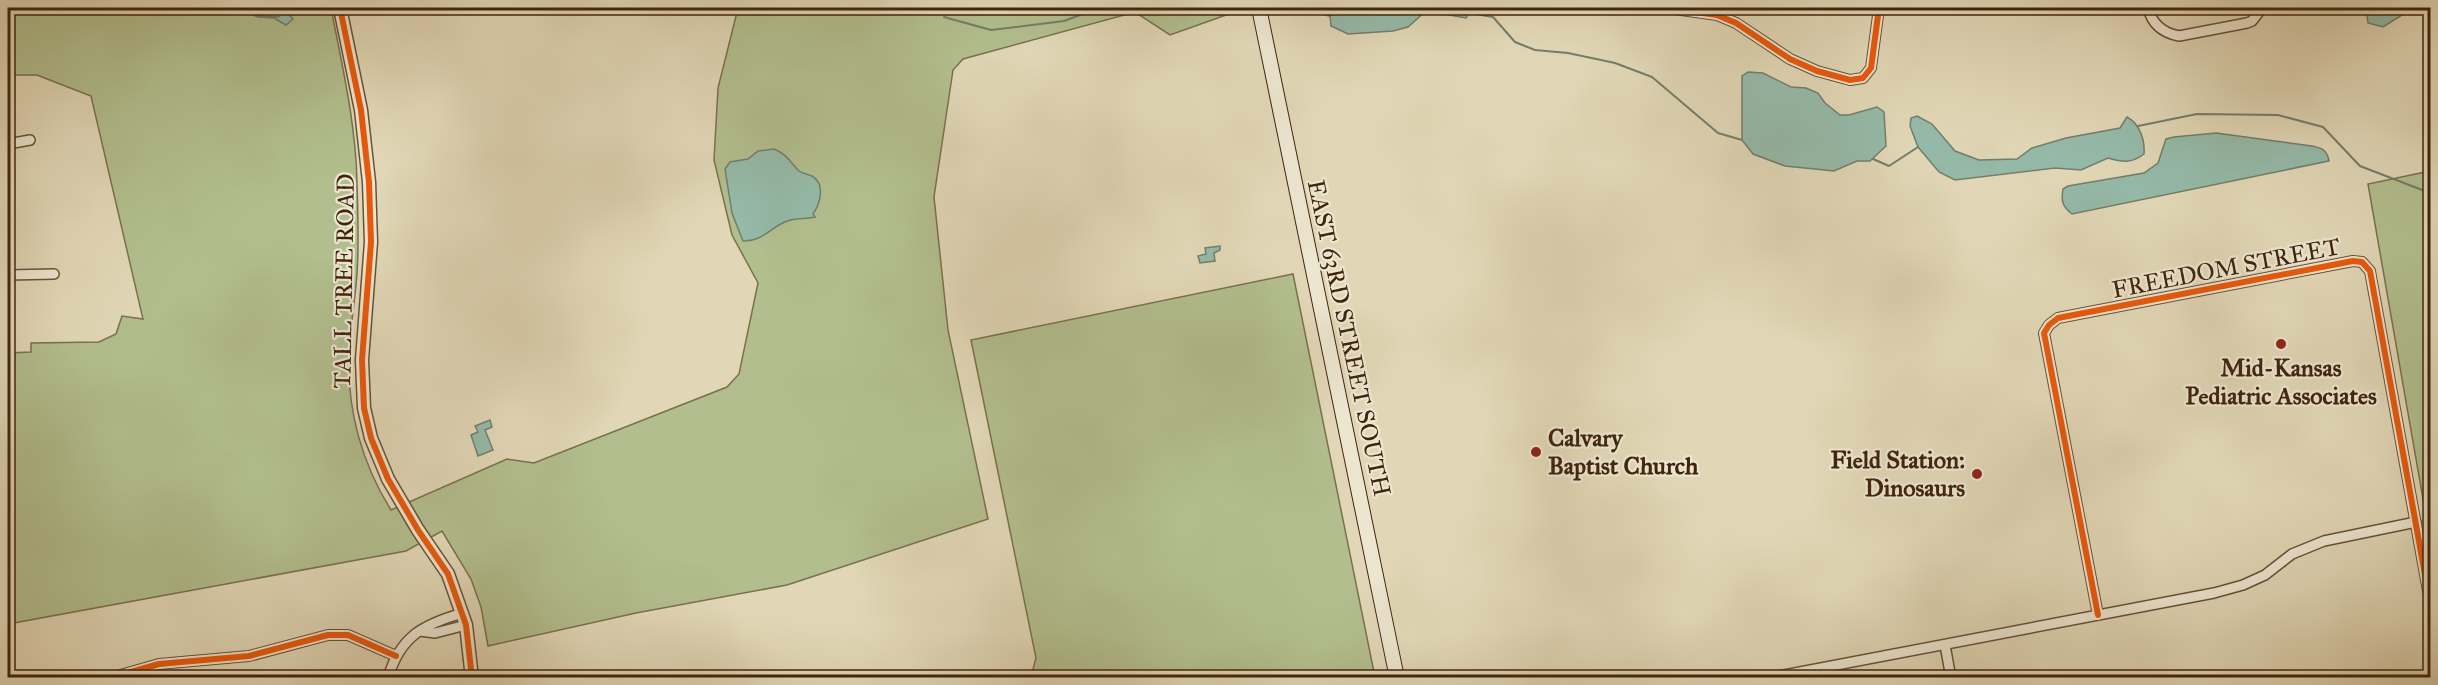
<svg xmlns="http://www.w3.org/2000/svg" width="2438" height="685" viewBox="0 0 2438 685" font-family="'IM FELL Great Primer',serif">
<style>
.green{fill:#b2be8e;stroke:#79714e;stroke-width:1.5}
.water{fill:#95baa9;stroke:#737e6b;stroke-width:1.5}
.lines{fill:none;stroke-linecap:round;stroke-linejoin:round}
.stream{stroke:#737e6b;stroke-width:2}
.minor-casing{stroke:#685137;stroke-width:12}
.tertiary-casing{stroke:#685137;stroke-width:15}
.secondary-casing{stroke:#40240d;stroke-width:16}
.minor{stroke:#ece5d0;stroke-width:9}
.tertiary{stroke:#ece5d0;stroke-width:12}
.secondary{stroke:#ece5d0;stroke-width:14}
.cycleway-casing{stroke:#ece5d0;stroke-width:10}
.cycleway{stroke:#e8590c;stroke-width:6}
.poi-dot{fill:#8f2418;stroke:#ece5d0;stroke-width:2}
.labels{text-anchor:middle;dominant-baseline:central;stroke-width:4.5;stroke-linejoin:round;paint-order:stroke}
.street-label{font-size:24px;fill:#40240d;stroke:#ece5d0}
.poi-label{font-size:24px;font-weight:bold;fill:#40240d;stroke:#ece5d0}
</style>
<rect width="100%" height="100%" fill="#e1d7b6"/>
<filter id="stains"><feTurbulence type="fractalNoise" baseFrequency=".00333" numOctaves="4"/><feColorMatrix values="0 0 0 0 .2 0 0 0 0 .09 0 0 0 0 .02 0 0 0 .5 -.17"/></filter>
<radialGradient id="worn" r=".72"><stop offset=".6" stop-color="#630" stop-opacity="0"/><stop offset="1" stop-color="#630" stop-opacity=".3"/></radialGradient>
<g class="green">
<path d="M8,8H331C342,65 356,124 357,183C358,213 359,244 357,274C355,301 350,328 349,355C347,410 362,464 391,510L507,459L534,463L727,387L739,374L758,283L732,235L714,160L718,88L738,8L1243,9L1170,35L1135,12L963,59L953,70L934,197L948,330L988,519L787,585L636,613L488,646L481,607L471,579L442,531L406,551L8,624V353L31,352V343L99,342L116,334L122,316L143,319L91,96L37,75H8Z"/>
<polygon points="2430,171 2430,539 2368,184"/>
<polygon points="1293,274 1375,677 1031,677 1036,658 971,340"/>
</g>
<g class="water">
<polygon points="1334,8 1464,8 1469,13 1466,18 1426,11 1408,27 1393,31 1348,34 1331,26 1330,16"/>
<polygon points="2366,8 2403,8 2402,15 2383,27 2368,23"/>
<polygon points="239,10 260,16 279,17 282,13 287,13 293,19 286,25 274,18 258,17"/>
<polygon points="1748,72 1763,73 1791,87 1806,88 1818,93 1825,103 1840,115 1849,115 1877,107 1884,112 1886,146 1870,161 1857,161 1834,171 1785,166 1753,154 1742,140 1742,76"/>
<path d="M1917,116L1932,124L1955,151L1979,160L2017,159L2032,148L2066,138L2120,128L2127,117C2140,124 2145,140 2144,154C2131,164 2122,162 2108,158L2081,170L2055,168L1955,180L1939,172L1918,147L1910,126L1911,118Z"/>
<path d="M2216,133L2312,146C2322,148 2327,150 2329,161L2072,214C2062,206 2061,201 2063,189L2068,186L2144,173L2158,163L2166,139L2174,137Z"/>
<path d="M774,149C787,154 790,162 799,171C803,174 808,174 812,176C826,184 820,204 813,214L815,217C807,219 795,218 787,221C771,227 762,242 743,241L732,213L725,169L730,162L748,159L758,151Z"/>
<polygon points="1220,246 1220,250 1214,253 1215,261 1200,263 1198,256 1206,254 1205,248"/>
<polygon points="490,420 492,427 485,430 493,450 478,456 471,435 478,432 475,426"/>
</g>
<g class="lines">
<g class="stream">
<polyline points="1301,8 1330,16"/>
<polyline points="1469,13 1493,17 1515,42 1535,50 1568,53 1615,63 1652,77 1718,133 1742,140"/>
<polyline points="944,17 991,30 1064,21 1099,8"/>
<polyline points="2138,126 2197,114 2278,115 2323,127 2360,166 2430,193"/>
<polyline points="1873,159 1889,166 1918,147"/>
</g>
<g class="minor-casing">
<g id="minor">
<polyline points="1667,8 1717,15 1736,23 1790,59 1817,71 1850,80 1863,78 1871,68 1879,8"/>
<path d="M2148,8C2152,24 2163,33 2179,36L2247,23L2252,21L2262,8"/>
<polyline points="8,144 30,140"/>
<polyline points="8,275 54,274"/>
<polyline points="2098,615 2044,333 2049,325 2058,318 2353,261 2362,262 2370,271 2430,602"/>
<polyline points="420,631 435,633 466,625"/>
<polyline points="1945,645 1951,678"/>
<polyline points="110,678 159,664 249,656 328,635 348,635 396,656"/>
<path d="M388,678C400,636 424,624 463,613"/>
<polyline points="1768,678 2214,593 2243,585 2265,575 2292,554 2324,541 2416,522"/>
</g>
</g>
<g class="tertiary-casing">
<polyline id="tertiary" points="340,8 361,110 369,182 371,242 362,360 364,408 371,438 388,479 418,530 448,574 466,625 472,678"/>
</g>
<g class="secondary-casing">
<polyline id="secondary" points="1259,8 1397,678"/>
</g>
<use href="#minor" class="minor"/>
<use href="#tertiary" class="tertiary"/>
<use href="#secondary" class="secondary"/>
<g class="cycleway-casing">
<g id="cycleway">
<polyline points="340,8 361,110 369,182 371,242 362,360 364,408 371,438 388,479 418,530 448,574 466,625 472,678"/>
<polyline points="1667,8 1717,15 1736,23 1790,59 1817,71 1850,80 1863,78 1871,68 1879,8"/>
<polyline points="2098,615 2044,333 2049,325 2058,318 2353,261 2362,262 2370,271 2430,602"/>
<polyline points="110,678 159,664 249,656 328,635 348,635 396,656"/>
</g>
</g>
<use href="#cycleway" class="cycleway"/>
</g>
<g class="poi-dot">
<circle cx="2281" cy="344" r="6"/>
<circle cx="1536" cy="452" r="6"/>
<circle cx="1977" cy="474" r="6"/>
</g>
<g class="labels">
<g class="street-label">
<text transform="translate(2226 268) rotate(-11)">FREEDOM STREET</text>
<text transform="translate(344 281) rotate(-89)">TALL TREE ROAD</text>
<text transform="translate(1349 338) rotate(78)">EAST 63RD STREET SOUTH</text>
</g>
<g class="poi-label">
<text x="2281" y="368">Mid-Kansas<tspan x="2281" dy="28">Pediatric Associates</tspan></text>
<text x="1548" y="438" text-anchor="start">Calvary<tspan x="1548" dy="28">Baptist Church</tspan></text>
<text x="1965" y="460" text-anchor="end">Field Station:<tspan x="1965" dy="28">Dinosaurs</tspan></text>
</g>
</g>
<rect width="2438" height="685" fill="none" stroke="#e1d7b6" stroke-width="30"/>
<rect x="9" y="9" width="2420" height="667" fill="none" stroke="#40240d" stroke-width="3"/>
<rect x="15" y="15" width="2408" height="655" fill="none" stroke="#40240d" stroke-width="1.5"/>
<rect width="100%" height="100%" filter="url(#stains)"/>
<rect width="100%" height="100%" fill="url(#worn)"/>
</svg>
